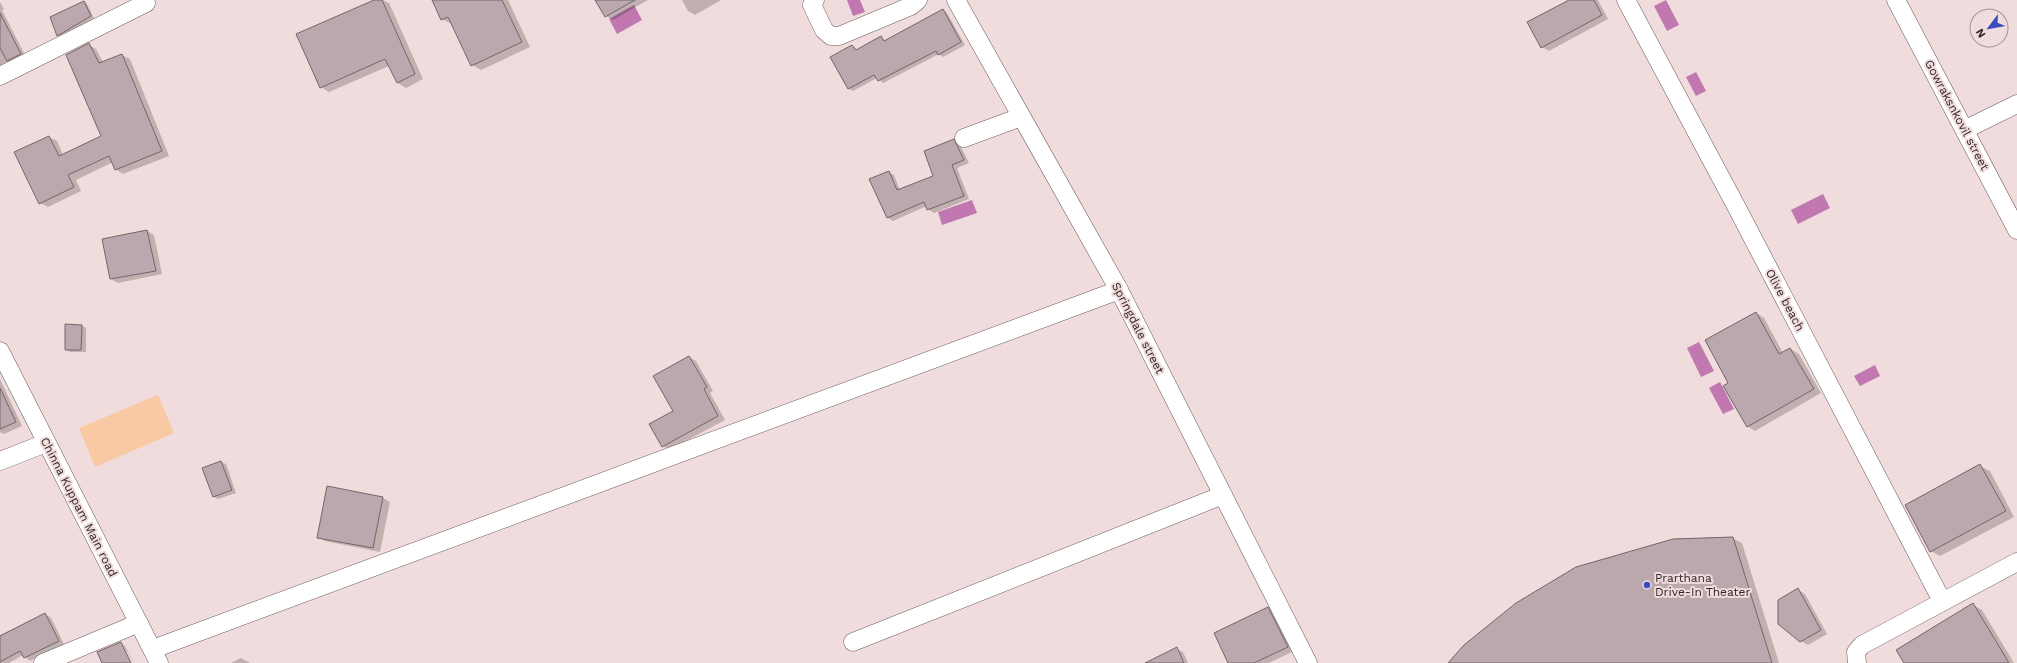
<svg xmlns="http://www.w3.org/2000/svg" width="2017" height="663" viewBox="0 0 2017 663" font-family="'Work Sans',sans-serif">
<style>
.green{fill:#f8c9a3}
.water{fill:#c177b0}
.shadow{fill:#0003}
.building{fill:#baa8ae;stroke:#756469}
.lines{fill:none;stroke-linecap:round;stroke-linejoin:round}
.minor-casing{stroke:#6b5a5a;stroke-width:19}
.minor{stroke:#fff;stroke-width:18}
.poi-dot{fill:#3c4bbe;stroke:#f0dcdc;stroke-width:1.5}
.labels{text-anchor:middle;dominant-baseline:central;stroke-width:4;stroke-linejoin:round;paint-order:stroke}
.street-label{font-size:12px;fill:#2f2727;stroke:#f0dcdc}
.poi-label{font-size:12px;fill:#2f2727;stroke:#f0dcdc;text-anchor:start}
</style>
<rect width="100%" height="100%" fill="#f0dcdc"/>
<polygon class="green" points="158,395 174,433 95,467 79,428"/>
<g class="water">
<polygon points="847,0 860,0 865,12 853,16"/>
<polygon points="1666,0 1679,25 1667,31 1654,6"/>
<polygon points="634,5 642,20 617,34 609,19"/>
<polygon points="1696,72 1706,91 1696,96 1686,77"/>
<polygon points="1823,194 1830,208 1798,224 1791,210"/>
<polygon points="972,200 977,213 942,225 938,212"/>
<polygon points="1699,342 1714,371 1701,377 1687,348"/>
<polygon points="1875,365 1880,376 1860,386 1854,376"/>
<polygon points="1720,382 1734,409 1723,414 1709,388"/>
</g>
<g class="shadow">
<polygon points="376,0 383,0 389,3 423,79 406,88 398,83 389,66 329,92 321,87"/>
<polygon points="433,0 508,0 530,47 481,70 472,65 452,24 442,19"/>
<polygon points="597,0 648,0 613,20 606,16"/>
<polygon points="682,0 721,0 695,15 688,11"/>
<polygon points="1571,0 1598,0 1608,19 1549,51 1542,47"/>
<polygon points="0,2 4,9 2,10 26,57 0,70"/>
<polygon points="84,2 87,4 94,18 61,37 58,35"/>
<polygon points="943,10 947,13 965,45 943,57 939,54 883,83 877,78 853,91 849,89 832,57 852,46 858,50 881,37 886,41"/>
<polygon points="89,45 96,49 103,62 122,55 130,59 169,156 123,174 115,169 113,162 76,180 81,191 48,207 40,203 49,137 57,141 63,155 102,136"/>
<polygon points="954,140 959,143 969,163 957,168 969,199 934,213 928,209 927,206 893,221 888,218 888,172 894,175 900,190 935,176"/>
<polygon points="147,231 154,235 162,274 118,283 111,279 103,239"/>
<polygon points="1756,313 1764,318 1783,353 1790,349 1799,354 1821,393 1755,431 1747,426 1730,383"/>
<polygon points="82,326 86,328 86,352 70,352 66,349"/>
<polygon points="689,357 696,361 713,391 710,393 725,420 669,450 663,446"/>
<polygon points="0,379 22,426 4,434 0,432"/>
<polygon points="221,462 226,464 236,493 218,499 214,497"/>
<polygon points="1980,466 1990,471 2014,517 1940,556 1931,551"/>
<polygon points="383,498 390,502 380,552 325,541 319,537"/>
<polygon points="1732,538 1742,543 1779,663 1449,663"/>
<polygon points="1798,590 1805,594 1827,634 1808,645 1801,641"/>
<polygon points="1973,605 1982,610 2014,663 1905,663"/>
<polygon points="1268,608 1275,612 1294,651 1269,663 1229,663"/>
<polygon points="45,614 51,618 64,644 30,661 23,655 9,663 0,663 0,635"/>
<polygon points="120,643 125,646 134,663 123,645 121,645 130,663 103,663"/>
<polygon points="1176,649 1183,652 1188,663 1147,663"/>
<polygon points="241,658 250,663 231,663"/>
</g>
<g class="building">
<polygon points="374,0 382,0 415,74 397,83 385,59 320,88 296,34"/>
<polygon points="432,0 502,0 522,42 471,66 448,17 441,20"/>
<polygon points="595,0 635,0 605,17"/>
<polygon points="1569,0 1594,0 1602,15 1541,48 1527,22"/>
<polygon points="84,1 91,16 57,36 50,17"/>
<polygon points="943,9 961,42 938,55 936,51 878,81 874,75 848,89 830,57 852,45 856,50 881,36 884,41"/>
<polygon points="0,13 21,54 7,61 0,48"/>
<polygon points="89,43 99,63 122,54 162,151 115,170 109,156 68,175 74,187 39,204 14,152 49,136 59,156 101,136 66,55"/>
<polygon points="954,139 964,160 952,165 964,196 927,210 924,202 887,218 869,179 889,171 897,190 933,176 924,151"/>
<polygon points="147,230 156,271 110,279 102,239"/>
<polygon points="1756,312 1779,354 1790,348 1814,389 1747,427 1723,386 1728,383 1705,340"/>
<polygon points="65,324 82,325 81,350 65,350"/>
<polygon points="689,356 707,387 704,389 718,416 662,447 649,424 673,411 653,376"/>
<polygon points="0,388 16,422 0,429"/>
<polygon points="221,461 232,490 213,497 202,468"/>
<polygon points="1980,464 2006,511 1930,552 1905,505"/>
<polygon points="327,486 383,497 373,548 317,538"/>
<polygon points="1733,537 1772,663 1448,663 1464,645 1516,603 1576,567 1673,539"/>
<polygon points="1798,588 1821,630 1800,642 1778,624 1778,600"/>
<polygon points="1973,603 2009,663 1904,663 1896,650"/>
<polygon points="1268,607 1288,647 1254,663 1228,663 1214,633"/>
<polygon points="45,613 59,641 24,658 20,651 0,662 0,636"/>
<polygon points="121,642 131,663 102,663 97,652"/>
<polygon points="1177,647 1184,663 1145,663"/>
</g>
<g class="lines">
<g class="minor-casing">
<g id="minor">
<polyline points="815,0 812,5 824,30 831,36 839,36 911,6 918,0"/>
<polyline points="956,0 1119,290 1308,663"/>
<polyline points="1626,0 1736,206 1942,601"/>
<polyline points="1896,0 2017,230"/>
<polyline points="0,76 146,3 145,0"/>
<polyline points="1966,129 2017,104"/>
<polyline points="964,138 1021,117"/>
<polyline points="0,351 159,663"/>
<polyline points="0,461 46,443"/>
<polyline points="853,642 1223,495"/>
<polyline points="153,649 1119,290"/>
<polyline points="43,663 139,623"/>
<polyline points="1857,663 1856,652 1862,645 2017,562"/>
</g>
</g>
<use href="#minor" class="minor"/>
</g>
<circle class="poi-dot" cx="1647" cy="585" r="4"/>
<g class="labels">
<g class="street-label">
<text transform="translate(1957 115) rotate(62)">Gowraksnkovil street</text>
<text transform="translate(1785 300) rotate(62)">Olive beach</text>
<text transform="translate(1138 328) rotate(63)">Springdale street</text>
<text transform="translate(79 507) rotate(63)">Chinna Kuppam Main road</text>
</g>
<g class="poi-label">
<text x="1655" y="578">Prarthana<tspan x="1655" dy="14">Drive-In Theater</tspan></text>
</g>
</g>
<g transform="translate(1989 28) rotate(238)"><circle r="19" fill="#f0dcdc" stroke="#a39494"/>
<path d="M0-3L7 15L0 10L-7 15Z" fill="#3c4bbe"/>
<text y="-6" font-size="11" font-weight="bold" text-anchor="middle" fill="#2f2727">N</text>
</g>
</svg>
